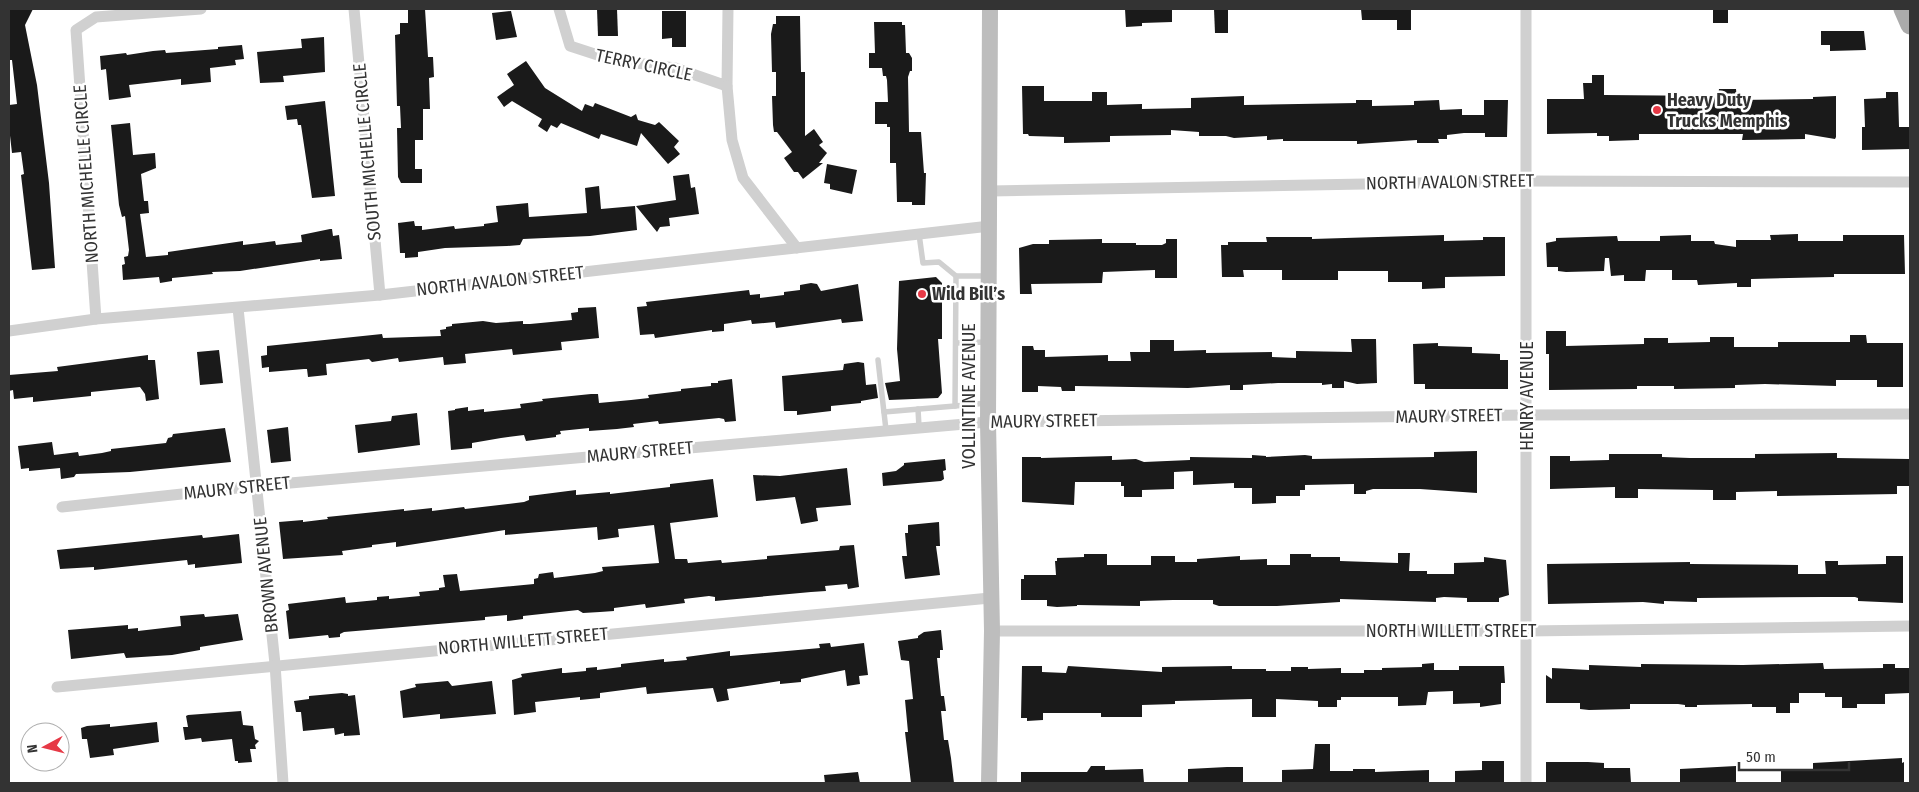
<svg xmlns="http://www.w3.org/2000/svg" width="1919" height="792" viewBox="0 0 1919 792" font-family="'Fira Sans Condensed',sans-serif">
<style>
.building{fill:#1a1a1a}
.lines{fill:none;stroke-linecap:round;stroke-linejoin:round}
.lane{stroke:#d0d0d0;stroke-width:5.5}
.street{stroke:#d0d0d0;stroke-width:11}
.secondary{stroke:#bdbdbd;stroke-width:16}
.primary{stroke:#ababab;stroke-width:19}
.poi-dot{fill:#e63946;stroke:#fff;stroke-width:2}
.labels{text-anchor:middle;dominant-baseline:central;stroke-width:5;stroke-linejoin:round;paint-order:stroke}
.street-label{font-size:18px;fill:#333;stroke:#fff}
.poi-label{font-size:18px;font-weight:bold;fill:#333;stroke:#fff;text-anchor:start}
</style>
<rect width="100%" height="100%" fill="#fff"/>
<g class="building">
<polygon points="9,9 33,9 25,25 37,85 49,183 55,268 32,270 21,175 24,174 21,152 12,153 9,127 9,105 17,104 12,60 9,60"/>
<polygon points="408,9 425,9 428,57 433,57 434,77 429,78 430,109 423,109 423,140 415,140 415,169 422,169 422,183 401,183 398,177 397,128 401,128 400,106 397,106 395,35 400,34 400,23 408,23"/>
<polygon points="597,9 617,9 618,36 598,36"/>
<polygon points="1125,9 1172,9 1172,22 1142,23 1142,26 1126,27"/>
<polygon points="1214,9 1228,9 1228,33 1215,33"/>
<polygon points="1361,9 1411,9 1411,30 1397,30 1397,20 1362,20"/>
<rect x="1713" y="9" width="15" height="14"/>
<polygon points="511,11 517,37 496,40 492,13"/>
<polygon points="662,11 686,11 686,47 672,47 672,38 662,39"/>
<polygon points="776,16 800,16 801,72 805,72 805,136 814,129 823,142 819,145 827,153 819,163 823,163 803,179 798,172 794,172 784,158 792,152 777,132 774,132 773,125 772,96 776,96 776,72 772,72 771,34 773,24 776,24"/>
<polygon points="874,22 902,22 902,25 905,25 906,53 909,53 912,58 912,71 910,71 908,77 909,132 921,132 924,173 926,173 925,205 912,205 912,202 897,202 896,163 890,163 890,127 887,127 887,124 875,124 875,102 888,102 887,80 886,76 883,76 882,68 869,68 869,53 875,53"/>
<polygon points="1821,31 1864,31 1866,50 1830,51 1830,45 1821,45"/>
<polygon points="324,37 325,72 283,76 284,82 260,83 257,52 302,48 301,39"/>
<polygon points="242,45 244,59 235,60 236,65 210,68 211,82 181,85 181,79 129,85 131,97 109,100 106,69 101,70 100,56 126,53 127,55 153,51 165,50 166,53 218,49 218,47"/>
<polygon points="526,61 545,88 582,111 585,104 593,107 595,103 631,117 636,114 638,120 655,125 659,122 679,141 674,147 680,154 668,164 641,133 637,146 601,134 599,139 561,123 557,128 551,125 547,132 538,126 542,119 512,101 504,107 497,97 514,85 507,74"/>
<polygon points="1592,75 1604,75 1604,95 1718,96 1719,89 1736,89 1737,100 1813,99 1813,97 1836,96 1836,137 1835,139 1805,134 1805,139 1742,140 1743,134 1639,134 1639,140 1609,141 1609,136 1597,136 1597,133 1547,134 1547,99 1584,99 1583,83 1592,83"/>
<polygon points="1022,86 1044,86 1044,101 1092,101 1092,92 1107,92 1107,105 1142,104 1142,109 1191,108 1191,98 1244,96 1244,105 1356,103 1356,100 1372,100 1372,106 1414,105 1414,101 1439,100 1440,110 1462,109 1462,115 1484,115 1484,100 1508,100 1507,137 1485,137 1485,133 1464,133 1447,135 1447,139 1438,139 1439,143 1417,143 1417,140 1357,144 1357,141 1283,141 1283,139 1267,140 1267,136 1234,138 1226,136 1199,136 1199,132 1171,130 1171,135 1110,136 1110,142 1064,143 1064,137 1029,136 1028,134 1023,134"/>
<polygon points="1886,92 1898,92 1899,127 1910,127 1910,149 1862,150 1862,127 1865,127 1864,99 1886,98"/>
<polygon points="325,101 335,196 312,198 301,125 298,125 297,119 287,120 285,106"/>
<polygon points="130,123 133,155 155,153 156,168 141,174 144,201 148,201 149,213 140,214 146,257 168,255 168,252 243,241 243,245 275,241 276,245 302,242 301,235 330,229 332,229 333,236 339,235 342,259 320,261 320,259 240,271 212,272 213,274 172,278 172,281 160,283 159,277 123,280 122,265 125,264 124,257 128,256 129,250 125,216 122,217 119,205 111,125"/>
<polygon points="827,164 857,170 852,194 830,189 830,184 824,183"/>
<polygon points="689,174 691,188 695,187 699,214 669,218 670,226 660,227 657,232 636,206 676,200 673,176"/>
<polygon points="599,186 601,209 635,206 637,230 590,236 523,239 520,245 507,246 445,248 418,252 418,257 405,258 405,253 400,253 398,223 414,221 415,226 422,226 422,230 454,226 455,229 484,226 484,224 498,222 496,206 528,203 529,217 587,213 585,188"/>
<polygon points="1798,234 1798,241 1843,241 1843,235 1904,235 1905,274 1834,274 1834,277 1751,279 1751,287 1737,287 1737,283 1698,285 1697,280 1672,280 1672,270 1646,270 1645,281 1624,281 1624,275 1611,276 1609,258 1605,258 1604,271 1566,272 1558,271 1558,267 1547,267 1546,243 1556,241 1556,238 1617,236 1618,241 1660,241 1660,236 1691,235 1691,241 1714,241 1715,244 1736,247 1736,240 1771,240 1770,235"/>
<polygon points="1444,235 1444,241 1483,240 1483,237 1505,237 1505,276 1445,277 1445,288 1422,289 1422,282 1388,282 1388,271 1338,271 1338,280 1282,280 1282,270 1243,270 1244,277 1222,277 1221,245 1228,245 1228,242 1267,242 1266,237 1312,237 1312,239"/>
<polygon points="1102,239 1102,243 1136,243 1136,245 1162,245 1166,243 1166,239 1177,239 1177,278 1155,278 1155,270 1103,272 1102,283 1031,284 1032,294 1020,294 1019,248 1033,244 1049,244 1049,240"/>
<polygon points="936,277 942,283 942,339 938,339 942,393 938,398 889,400 885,383 900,381 897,349 899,281"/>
<polygon points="811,283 817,284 821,291 858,284 863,321 842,323 841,319 776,328 775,322 752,324 751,320 724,324 724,331 712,332 712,330 655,338 654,334 640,335 637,307 647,306 646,302 749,290 750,295 760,294 760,298 784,295 784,292 800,290 800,285"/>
<polygon points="596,307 599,338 561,342 562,350 513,355 512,349 465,354 466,363 444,365 443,357 399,362 398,358 372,362 369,359 326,364 327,375 308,377 307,369 304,369 269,372 269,367 262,368 261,356 267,355 267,346 382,334 383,338 441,336 440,330 446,329 446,327 452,326 452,324 483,321 496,323 523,321 523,324 530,324 572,320 571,313 578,312 578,308"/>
<polygon points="1546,331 1566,331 1566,346 1644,344 1644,338 1668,338 1668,343 1710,342 1710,337 1734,337 1734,347 1778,347 1778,342 1850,342 1850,335 1866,335 1867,343 1903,343 1903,387 1877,387 1877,380 1836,380 1836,386 1765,384 1735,385 1735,388 1674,389 1674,386 1637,386 1637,389 1549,390 1549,354 1546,354"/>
<polygon points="1351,339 1376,339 1377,383 1357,384 1344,381 1344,388 1332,388 1332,384 1322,385 1322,383 1278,383 1243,385 1243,390 1230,390 1230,385 1188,388 1075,386 1075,391 1062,391 1061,387 1038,386 1038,392 1022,392 1022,346 1033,346 1034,350 1045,350 1045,357 1108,355 1108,361 1131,361 1130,352 1150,352 1150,340 1174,340 1174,351 1206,350 1206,353 1272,352 1272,357 1296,358 1296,351 1352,352"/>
<polygon points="1438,343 1438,346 1472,347 1472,353 1500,354 1500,360 1508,360 1508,389 1425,389 1425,384 1414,384 1413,344"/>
<polygon points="219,350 223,383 200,385 197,352"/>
<polygon points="148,355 148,360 155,360 159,399 146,401 145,394 140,387 91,392 91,396 33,402 33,397 14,399 13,390 9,391 9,375 58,371 57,367"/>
<polygon points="858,362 864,363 866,385 876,384 878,398 861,401 861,403 831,406 831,411 797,415 797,411 784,411 782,376 843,370 844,364"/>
<polygon points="732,379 736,421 725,422 724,419 719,418 659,424 658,421 633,424 634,427 617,429 589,431 589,428 560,431 561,434 556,435 556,437 526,441 524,435 501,438 472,443 472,448 451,450 448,411 455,410 455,409 468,407 468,411 484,409 484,412 521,408 520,404 543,401 542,399 591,394 598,394 599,403 631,400 649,398 648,395 681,391 681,389 711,386 711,383 718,383 718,381"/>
<polygon points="417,413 420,445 358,453 355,425 391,421 392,416"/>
<polygon points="288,427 291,461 271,463 267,430"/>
<polygon points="225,428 231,462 130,472 76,474 74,477 61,479 60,468 29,471 29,468 21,469 18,446 52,442 54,455 78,452 79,456 102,453 111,451 111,449 166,443 168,438 172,437 173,434"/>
<polygon points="1477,451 1477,493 1420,489 1373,489 1366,491 1366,494 1354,494 1354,484 1305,485 1305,490 1300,490 1300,496 1276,496 1276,503 1252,504 1252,488 1234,488 1234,483 1193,485 1193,471 1174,472 1174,489 1142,490 1142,497 1124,497 1124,486 1121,486 1121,482 1075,482 1074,505 1022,502 1022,457 1041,457 1041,458 1112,456 1112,460 1136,459 1144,462 1190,460 1190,457 1252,458 1252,455 1266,456 1266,457 1305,455 1312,456 1312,459 1434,457 1434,452"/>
<polygon points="1837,453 1837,458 1910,459 1910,486 1897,486 1897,494 1777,496 1777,491 1736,492 1736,500 1713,500 1713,490 1638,489 1638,498 1615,498 1615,487 1550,489 1550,456 1570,456 1570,461 1609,460 1609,454 1662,454 1662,457 1690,458 1755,458 1755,454"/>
<polygon points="945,459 946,470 943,471 944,479 941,481 883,486 882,473 896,471 904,465 904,463"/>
<polygon points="847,468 851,505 816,508 818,521 801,524 795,497 756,501 753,475 780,476"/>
<polygon points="713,479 718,517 670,523 675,559 687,559 688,563 721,560 722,563 767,559 767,556 780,555 839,550 840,546 854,545 859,587 848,589 847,584 825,586 826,591 811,592 715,601 715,597 709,596 684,599 685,603 646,608 645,604 614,608 614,611 600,612 583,613 578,610 523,616 523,619 507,621 507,615 485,617 485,620 344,632 340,634 340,637 329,638 328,635 289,639 286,611 289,610 288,604 345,597 346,603 377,600 377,597 389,596 389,599 420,596 419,592 439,590 439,588 445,587 443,575 457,574 460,591 534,584 534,579 538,578 539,574 553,572 554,578 595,573 603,571 602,567 659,563 654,525 618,529 619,537 598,540 597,527 505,535 505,530 396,547 396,542 372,545 372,547 342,551 343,555 283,559 279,522 303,520 303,522 328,519 327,517 404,509 404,511 432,508 432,511 464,507 465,509 524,502 529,500 529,496 576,490 576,495 610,492 610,494 670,487 670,484"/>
<polygon points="939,522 940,546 936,546 940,575 905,579 902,556 907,556 905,533 908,533 908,525"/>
<polygon points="239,534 242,563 195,568 195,564 188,565 187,560 94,570 94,567 60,569 57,550 202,535 203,538"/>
<polygon points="1398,553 1410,553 1409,571 1427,571 1427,574 1454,574 1454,563 1484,562 1484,557 1506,560 1509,595 1499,598 1499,602 1467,602 1467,598 1444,597 1436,598 1436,602 1340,599 1340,602 1277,606 1219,606 1213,604 1213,600 1173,600 1140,601 1140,606 1077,605 1077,606 1057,607 1047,606 1047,600 1021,600 1021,579 1024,579 1024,575 1056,575 1055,561 1057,561 1057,558 1084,557 1084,554 1107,554 1107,565 1151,565 1151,556 1175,556 1175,562 1197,562 1197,559 1240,556 1240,560 1267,559 1267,565 1290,565 1290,554 1311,554 1311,557 1340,557 1340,561 1398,563"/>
<polygon points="1886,556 1903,556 1903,603 1858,601 1858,598 1855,597 1825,597 1697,598 1697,602 1664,601 1664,604 1643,602 1548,604 1547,564 1690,562 1690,564 1798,565 1798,574 1826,574 1825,561 1838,561 1838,565 1886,564"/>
<polygon points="204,614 205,617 238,614 243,640 200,647 200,650 172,655 126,658 124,653 71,659 68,630 128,625 128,629 138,628 138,631 181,626 180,616"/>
<polygon points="941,630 943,650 940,650 940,658 937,658 941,696 944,696 946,711 941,711 944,740 948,740 951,758 954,783 911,783 905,732 908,732 905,700 913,699 909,661 901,660 898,641 918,638 918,636 924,632"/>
<polygon points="830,643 831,647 864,643 868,675 859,676 860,684 847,686 845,670 801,679 801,682 780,684 780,681 727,689 729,700 717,702 713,688 647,694 646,687 600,693 600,698 580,700 580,697 535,702 536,712 514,715 512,680 522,677 521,674 562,668 562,673 565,673 586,671 586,668 597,667 597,670 621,667 621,664 664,659 664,662 687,660 686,657 730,651 730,656 798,650 820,648 819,644"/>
<polygon points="1434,663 1434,670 1459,670 1459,666 1504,666 1505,683 1501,683 1501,704 1480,707 1480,703 1453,704 1453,691 1428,692 1426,705 1398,706 1398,697 1341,697 1341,700 1337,700 1337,707 1318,707 1318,701 1276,699 1276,717 1252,717 1252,699 1175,701 1175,704 1142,705 1142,717 1101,717 1101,713 1043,713 1043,720 1027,721 1027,718 1021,718 1022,666 1042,666 1042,672 1066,673 1068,666 1162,672 1162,667 1232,666 1232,669 1266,669 1266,671 1291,671 1291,667 1308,667 1308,669 1341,668 1341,673 1364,673 1364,670 1382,670 1382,668 1422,667 1422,664"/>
<polygon points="1823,663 1824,669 1883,668 1883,664 1895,664 1895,668 1910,668 1910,693 1885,694 1885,704 1857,704 1857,708 1842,708 1842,697 1825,697 1825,693 1799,693 1799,703 1790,703 1790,713 1776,713 1776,707 1752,707 1752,704 1697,705 1697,707 1685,707 1685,705 1678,704 1630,704 1630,709 1589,710 1580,709 1580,703 1546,703 1546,675 1552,679 1552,668 1589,670 1589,665 1641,667 1641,664 1743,665"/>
<polygon points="448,681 452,686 492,681 496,714 440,719 440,714 403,718 400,691 416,687 415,684"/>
<polygon points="342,693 348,694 348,696 355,695 360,735 344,736 344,733 335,735 334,728 303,731 301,712 296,712 294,701 309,699 309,696"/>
<polygon points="241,711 243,725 253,726 255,739 259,741 255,745 256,749 250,749 252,762 238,763 238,761 235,761 232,739 202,742 201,738 185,740 183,727 188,727 186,716 188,715"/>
<polygon points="157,722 159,742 113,749 114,755 90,758 87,739 82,739 81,728 87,726 110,724 110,727"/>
<polygon points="1315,744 1330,744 1330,771 1353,771 1353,769 1375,769 1375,772 1429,770 1429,783 1282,783 1282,770 1313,769"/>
<polygon points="1902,758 1902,763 1904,762 1904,783 1781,783 1781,770 1813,769 1813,763"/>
<polygon points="1482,761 1504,761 1504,783 1455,783 1455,771 1482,770"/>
<polygon points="1546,762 1588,762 1604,763 1604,768 1630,768 1631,783 1546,783"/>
<polygon points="1091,766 1105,766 1105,770 1143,769 1144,783 1021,783 1021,772 1087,772"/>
<polygon points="1736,766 1736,783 1680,783 1680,769"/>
<polygon points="1227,767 1243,767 1243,783 1188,783 1188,769"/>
<polygon points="858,772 860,783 825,783 824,775"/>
</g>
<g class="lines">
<g class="lane">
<polyline points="919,234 923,263 939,262 956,276"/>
<polyline points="956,343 986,342"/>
<polyline points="878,360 886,430"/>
<polyline points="987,403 955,406 956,276 988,276"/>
<polyline points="918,409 919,427"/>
<polyline points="884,412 955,406"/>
</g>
<g class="street">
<polyline points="354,9 380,295"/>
<polyline points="559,9 570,46 613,60 675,68 727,86 728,9"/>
<polyline points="727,86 732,140 743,178 797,248"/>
<polyline points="990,191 1527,181 1910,182"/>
<polyline points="238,308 275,664 283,783"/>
<polyline points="96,319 76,30 96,17 201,9"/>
<polyline points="9,331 96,319 380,295 990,226"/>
<polyline points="62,507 256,486 988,422 1527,415 1910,414"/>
<polyline points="992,631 1526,631 1910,626"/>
<polyline points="57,687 990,598"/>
<polyline points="1526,783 1526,9"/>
</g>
<polyline class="secondary" points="989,783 992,631 988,422 990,9"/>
<polyline class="primary" points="1903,9 1910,25"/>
</g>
<g class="poi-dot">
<circle cx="1657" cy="110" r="5"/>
<circle cx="922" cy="294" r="5"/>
</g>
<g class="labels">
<g class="street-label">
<text transform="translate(644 65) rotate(12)">TERRY CIRCLE</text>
<text transform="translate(367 152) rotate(-95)">SOUTH MICHELLE CIRCLE</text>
<text transform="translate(86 174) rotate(-94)">NORTH MICHELLE CIRCLE</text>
<text transform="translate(1450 182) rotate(-1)">NORTH AVALON STREET</text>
<text transform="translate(500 281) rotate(-6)">NORTH AVALON STREET</text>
<text transform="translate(969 396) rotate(-90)">VOLLINTINE AVENUE</text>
<text transform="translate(1527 396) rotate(-90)">HENRY AVENUE</text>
<text transform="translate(1449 416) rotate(-1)">MAURY STREET</text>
<text transform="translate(1044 421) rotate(-1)">MAURY STREET</text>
<text transform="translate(640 452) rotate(-5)">MAURY STREET</text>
<text transform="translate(237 488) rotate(-6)">MAURY STREET</text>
<text transform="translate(266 575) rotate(-96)">BROWN AVENUE</text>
<text x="1451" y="631">NORTH WILLETT STREET</text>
<text transform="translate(523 641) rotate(-5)">NORTH WILLETT STREET</text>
</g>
<g class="poi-label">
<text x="1667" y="100">Heavy Duty<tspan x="1667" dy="21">Trucks Memphis</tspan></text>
<text x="932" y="294">Wild Bill’s</text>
</g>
</g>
<rect width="1919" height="792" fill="none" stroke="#333333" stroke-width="20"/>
<g transform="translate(45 747) rotate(263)"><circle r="24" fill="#ffffff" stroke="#adadad"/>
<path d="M0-4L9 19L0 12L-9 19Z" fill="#e63946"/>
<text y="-8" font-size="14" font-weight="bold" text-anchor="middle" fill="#333333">N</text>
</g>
<path d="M1739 762v8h110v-8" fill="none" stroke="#333333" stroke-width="2.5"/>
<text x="1746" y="762" font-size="15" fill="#333333" stroke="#ffffff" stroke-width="4" paint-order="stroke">50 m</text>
</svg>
